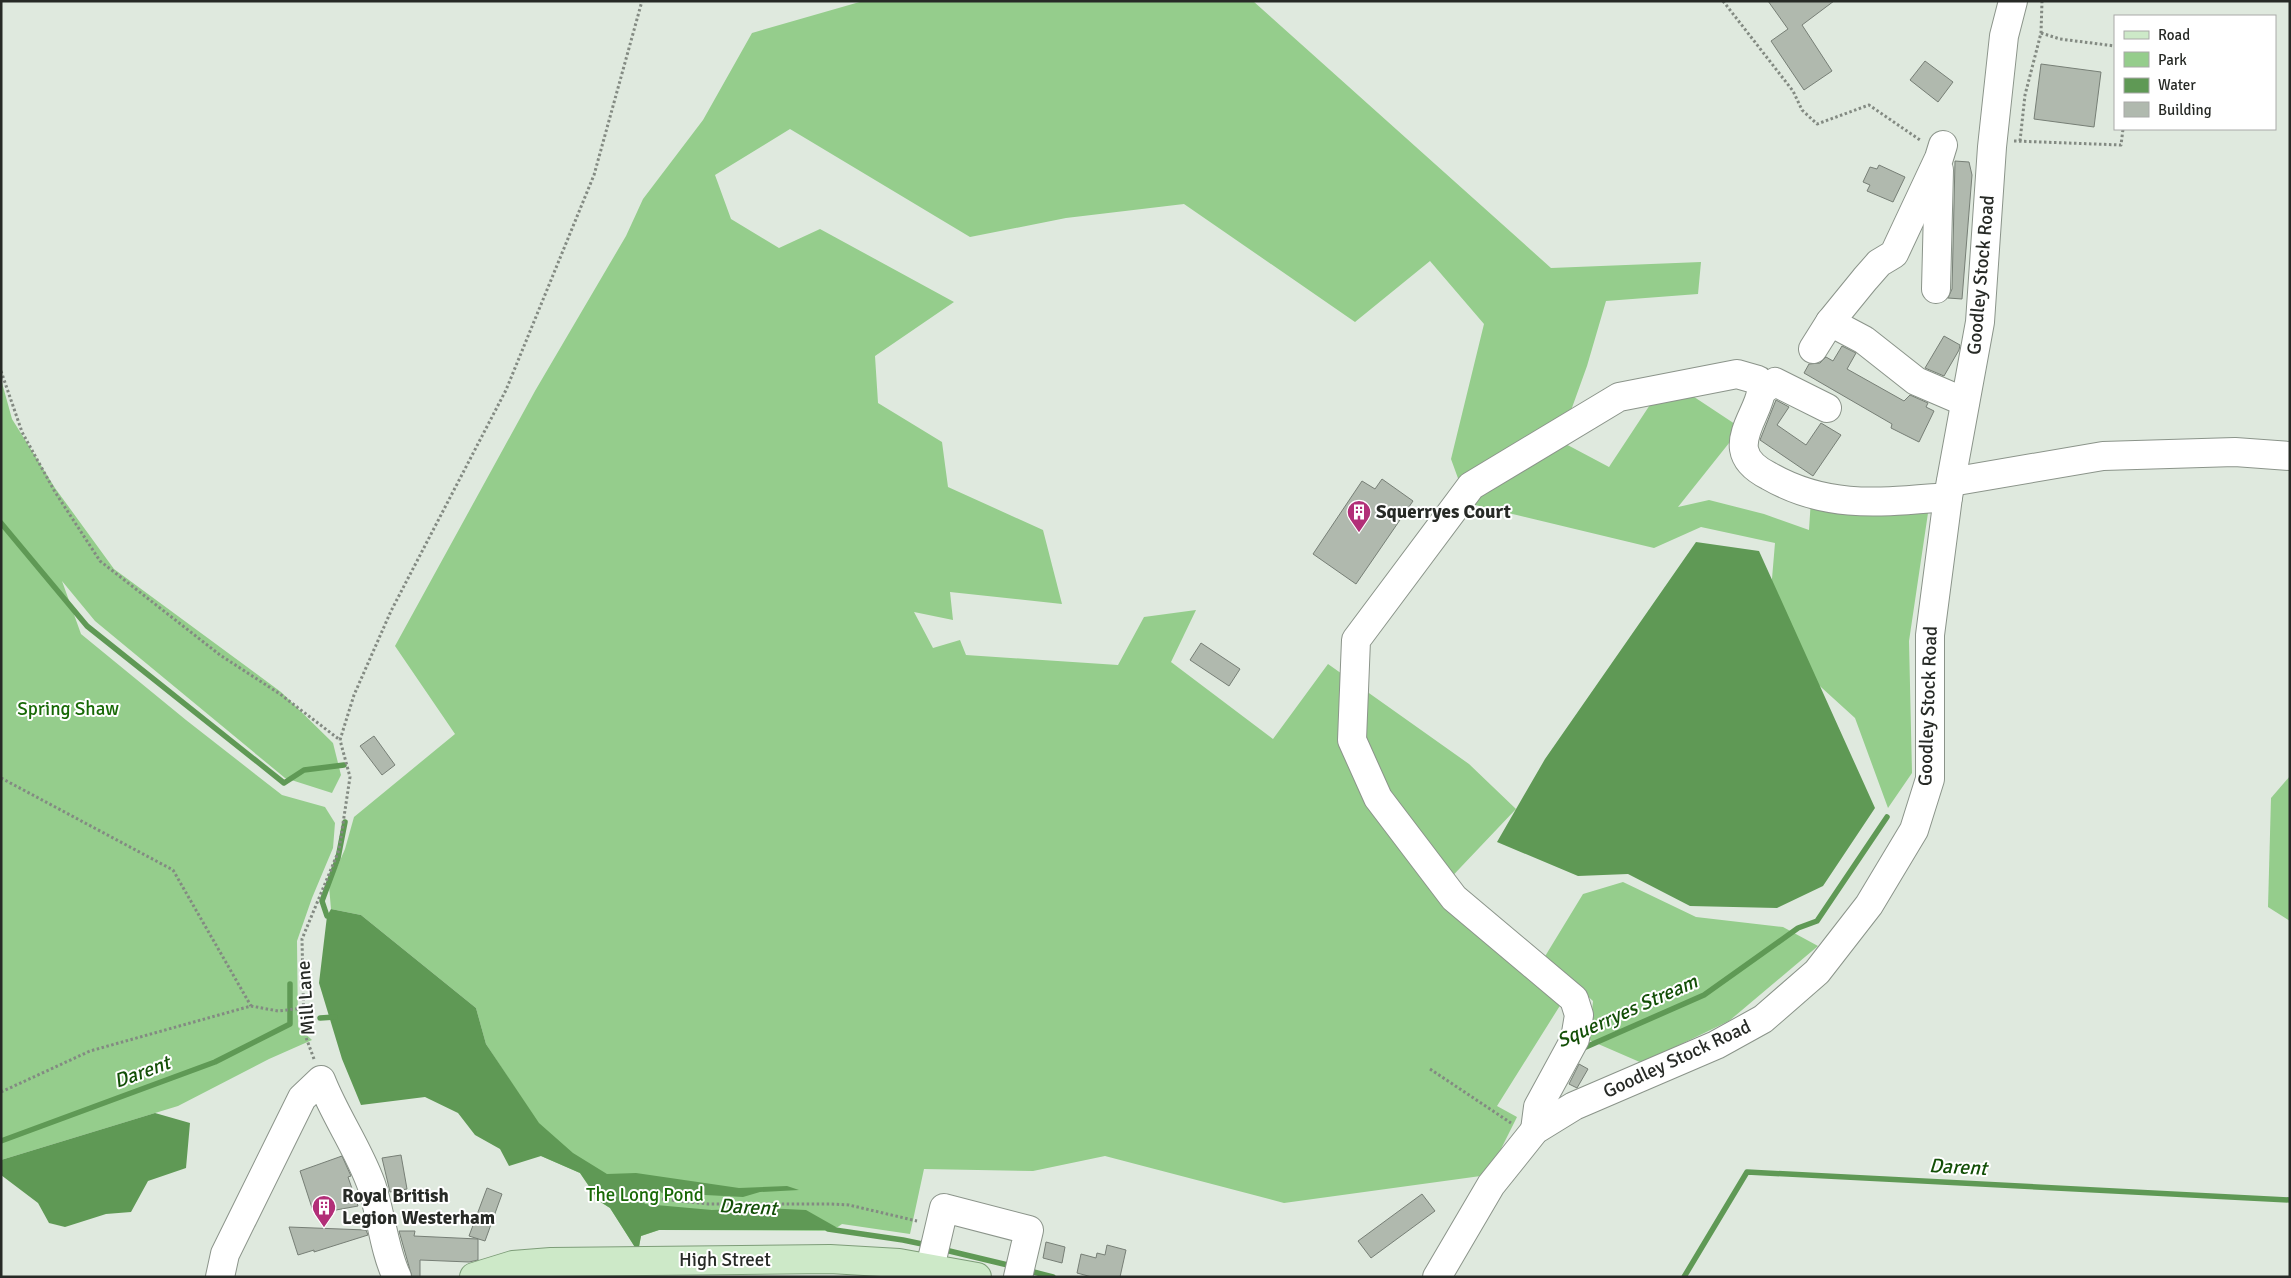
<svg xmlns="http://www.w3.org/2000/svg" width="2291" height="1278" viewBox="0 0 2291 1278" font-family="Signika,sans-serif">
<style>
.green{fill:#95cd8c}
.water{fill:#5f9955}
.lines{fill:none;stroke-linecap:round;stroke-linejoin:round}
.stream{stroke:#5f9955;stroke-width:5.5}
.building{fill:#b0b9ae;stroke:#777f76}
.minor-casing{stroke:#8b948a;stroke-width:30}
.major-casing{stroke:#7d9d78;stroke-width:30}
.path{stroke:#838a82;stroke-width:3;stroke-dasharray:2.5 2.5;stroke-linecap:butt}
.minor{stroke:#fff;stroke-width:28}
.major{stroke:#cde9c8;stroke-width:28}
.labels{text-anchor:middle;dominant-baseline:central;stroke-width:4;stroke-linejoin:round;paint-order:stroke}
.street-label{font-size:19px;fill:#272a26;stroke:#fff}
.poi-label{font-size:19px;font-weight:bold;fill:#272a26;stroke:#fff;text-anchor:start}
.park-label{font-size:19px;fill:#186906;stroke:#fff}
.water-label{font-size:20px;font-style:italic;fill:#134f07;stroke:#fff}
</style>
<rect width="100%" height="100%" fill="#dfe9de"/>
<g class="green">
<polygon points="863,1 1253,1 1551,268 1701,262 1698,294 1606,301 1587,366 1560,441 1609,467 1667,379 1741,428 1678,507 1709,500 1764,514 1809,530 1811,499 1928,513 1909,641 1912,773 1888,808 1855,718 1767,638 1775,543 1701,527 1654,548 1467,503 1451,459 1484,324 1430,261 1355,322 1184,204 1066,218 970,237 790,129 715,175 731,219 779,248 820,229 954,302 875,356 878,403 942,442 948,487 1043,530 1062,604 950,592 953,620 914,612 933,648 960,640 966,655 1118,665 1144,617 1196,610 1171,662 1273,739 1328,664 1469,764 1516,809 1442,887 1561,1004 1497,1106 1517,1117 1488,1175 1284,1203 1105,1156 1033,1171 924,1169 910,1234 842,1224 832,1231 659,1230 641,1236 638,1252 610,1208 599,1201 580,1173 541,1156 534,1117 486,1044 476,1008 361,915 331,909 329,886 345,849 354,817 455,734 395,646 535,391 626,236 643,199 703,120 752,33"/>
<polygon points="1,379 12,419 55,488 114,569 281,692 333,743 341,775 332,793 285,778 95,621 62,581 81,634 186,720 282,795 325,807 335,823 333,848 312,898 297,941 298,1027 312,1040 269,1059 178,1106 1,1160"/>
<polygon points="2290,776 2290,921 2268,907 2271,798"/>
<polygon points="1623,882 1696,917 1783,927 1818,946 1729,1021 1642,1063 1589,1040 1593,1001 1544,958 1583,894"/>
</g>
<g class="water">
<polygon points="1696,542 1759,551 1875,808 1823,886 1777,908 1690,906 1628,874 1578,876 1497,842 1545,759"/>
<polygon points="331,909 361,915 476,1008 486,1044 539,1123 573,1153 607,1174 636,1173 739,1188 787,1186 799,1190 760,1192 743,1197 649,1192 639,1195 645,1204 712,1210 764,1208 806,1210 836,1227 835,1230 659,1230 641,1236 638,1252 610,1208 599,1201 580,1173 541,1156 509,1166 500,1149 475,1135 458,1113 425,1097 361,1105 342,1059 319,983 327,916"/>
<polygon points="155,1113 190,1123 186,1168 148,1181 131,1212 106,1214 65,1227 49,1223 38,1203 1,1175 1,1160"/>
</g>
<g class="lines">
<g class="stream">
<polyline points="1,523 87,626 284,783 304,770 344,765"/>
<polyline points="327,916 322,901 338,858 345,822"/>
<polyline points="320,1018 335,1017"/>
<polyline points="1579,1050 1704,995 1798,928 1817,921 1887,817"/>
<polyline points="1,1141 215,1062 290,1024 290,984"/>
<polyline points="828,1229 903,1240 927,1245"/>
<polyline points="941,1249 1012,1266"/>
<polyline points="1026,1270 1053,1277"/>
<polyline points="1684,1277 1747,1172 2290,1200"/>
</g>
</g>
<g class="building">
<polygon points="1768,1 1834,1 1802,25 1832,71 1804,90 1771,41 1788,29"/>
<polygon points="1925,61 1953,82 1938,102 1910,80"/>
<polygon points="2041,64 2101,72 2094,127 2034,119"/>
<polygon points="1955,161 1969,162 1972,175 1962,299 1948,298 1952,289"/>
<polygon points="1879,165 1905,177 1893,202 1867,191 1870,185 1863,182 1870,167 1877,169"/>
<polygon points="1944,336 1960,345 1959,350 1944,376 1925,368"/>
<polygon points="1842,346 1856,353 1847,369 1904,401 1910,395 1928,403 1926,407 1934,411 1919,442 1891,428 1892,424 1804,373 1809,364 1820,363 1826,357 1833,361"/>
<polygon points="1776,400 1789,407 1777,425 1806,445 1821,423 1841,435 1813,476 1760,440"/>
<polygon points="1382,479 1413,501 1356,584 1313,554 1362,481 1375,489"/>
<polygon points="1201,643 1240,669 1229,686 1190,660"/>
<polygon points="374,736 395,765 382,775 360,746"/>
<polygon points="1579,1064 1588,1069 1577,1088 1569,1084"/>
<polygon points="401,1155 407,1189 390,1192 382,1158"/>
<polygon points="342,1156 351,1176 348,1177 358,1206 314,1214 300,1171"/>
<polygon points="487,1188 502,1194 485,1241 469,1236"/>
<polygon points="1422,1194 1435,1211 1371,1258 1358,1241"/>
<polygon points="289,1227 366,1230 368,1235 314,1252 314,1250 298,1255"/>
<polygon points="399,1231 415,1231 414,1236 478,1239 478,1260 469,1262 420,1260 420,1277 412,1277"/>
<polygon points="1046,1242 1065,1247 1062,1263 1043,1258"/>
<polygon points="1107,1245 1126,1250 1120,1277 1092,1277 1077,1273 1081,1254 1096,1258 1097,1253 1105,1255"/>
</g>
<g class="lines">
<g class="minor-casing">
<g id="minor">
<polyline points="1936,289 1939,170"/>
<polyline points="1830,322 1864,340 1916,381 1965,402"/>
<polyline points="1813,349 1830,322 1865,279 1879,263 1894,254 1939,158 1943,145"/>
<polyline points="1761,391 1775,382 1827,408"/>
<polyline points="1951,482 2103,456 2235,452 2290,456"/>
<path d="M1535,1130L1538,1107L1575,1039L1579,1015L1574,999L1454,898L1378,798L1352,740L1356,640L1471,486L1619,397L1737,374L1758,380C1758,383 1761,388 1761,391C1760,407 1741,430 1744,449C1746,462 1759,471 1769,476C1828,510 1883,502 1948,497"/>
<polyline points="930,1268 944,1208 1029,1230 1018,1277"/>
<path d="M220,1277L225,1254L302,1098L321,1080C335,1116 358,1148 371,1184C381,1213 384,1251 397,1277"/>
<polyline points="1437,1277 1491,1185 1535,1130 1574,1106 1716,1045 1763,1019 1817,972 1869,905 1914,830 1930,779 1930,635 1948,497 1980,322 1992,147 2004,36 2013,1"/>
</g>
</g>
<g class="major-casing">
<polyline id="major" points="474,1277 513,1265 551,1262 830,1259 899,1263 977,1277"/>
</g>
<g class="path">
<polyline points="1723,1 1793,91 1802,110 1817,124 1869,105 1920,140"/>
<polyline points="2041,33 2060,39 2115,46"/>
<polyline points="2014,141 2121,145 2123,129"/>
<polyline points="2020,141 2025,95 2041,33 2042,1"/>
<polyline points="1,371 22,432 55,492 100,561 220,655 280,694 340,740"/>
<polyline points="340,740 354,695 391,611 506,390 594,175 642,1"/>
<polyline points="1,778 173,870 251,1006"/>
<polyline points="314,1059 304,1032 302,939 339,850 350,777 340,740"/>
<polyline points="1430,1069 1511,1123"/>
<polyline points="1,1092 90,1051 251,1006 278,1011 304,1008"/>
<polyline points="652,1198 708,1204 831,1204 849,1205 917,1221"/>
</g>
<use href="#minor" class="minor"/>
<use href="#major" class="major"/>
</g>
<defs>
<g id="building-pin" transform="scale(1.25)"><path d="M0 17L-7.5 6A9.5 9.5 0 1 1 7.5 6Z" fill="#b22f78" stroke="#fff"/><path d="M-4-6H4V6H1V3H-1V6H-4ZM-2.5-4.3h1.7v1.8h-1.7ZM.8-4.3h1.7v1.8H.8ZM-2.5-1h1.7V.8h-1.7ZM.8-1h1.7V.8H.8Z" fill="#fff"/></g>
</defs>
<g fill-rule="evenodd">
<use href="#building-pin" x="1359" y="512"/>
<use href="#building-pin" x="324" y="1207"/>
</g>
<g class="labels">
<g class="street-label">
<text transform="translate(1981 275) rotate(-85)">Goodley Stock Road</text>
<text transform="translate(1928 706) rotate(-88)">Goodley Stock Road</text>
<text transform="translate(306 998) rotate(-94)">Mill Lane</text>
<text transform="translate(1677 1059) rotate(-25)">Goodley Stock Road</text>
<text x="725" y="1260">High Street</text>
</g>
<g class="poi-label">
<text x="1376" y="512">Squerryes Court</text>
<text x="342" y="1196">Royal British<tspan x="342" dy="22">Legion Westerham</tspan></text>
</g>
<g class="park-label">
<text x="68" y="709">Spring Shaw</text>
<text x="645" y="1195">The Long Pond</text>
</g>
<g class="water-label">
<text transform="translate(1627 1011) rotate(-24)">Squerryes Stream</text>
<text transform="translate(142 1072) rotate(-20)">Darent</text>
<text transform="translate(1958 1167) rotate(3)">Darent</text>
<text transform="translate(748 1207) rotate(3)">Darent</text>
</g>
</g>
<rect width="2291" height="1278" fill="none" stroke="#272a26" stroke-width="5"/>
<rect x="2114" y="15" width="162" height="115" fill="#ffffff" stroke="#a9aaa8"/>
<rect x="2124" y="31" width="25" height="8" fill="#cde9c8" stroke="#a9aaa8"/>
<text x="2158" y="40" font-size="15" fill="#272a26">Road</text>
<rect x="2124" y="52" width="25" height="15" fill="#95cd8c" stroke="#a9aaa8"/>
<text x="2158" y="65" font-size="15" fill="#272a26">Park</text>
<rect x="2124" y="78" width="25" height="15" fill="#5f9955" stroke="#a9aaa8"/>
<text x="2158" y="90" font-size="15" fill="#272a26">Water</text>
<rect x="2124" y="102" width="25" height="15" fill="#b0b9ae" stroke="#a9aaa8"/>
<text x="2158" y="115" font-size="15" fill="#272a26">Building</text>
</svg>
